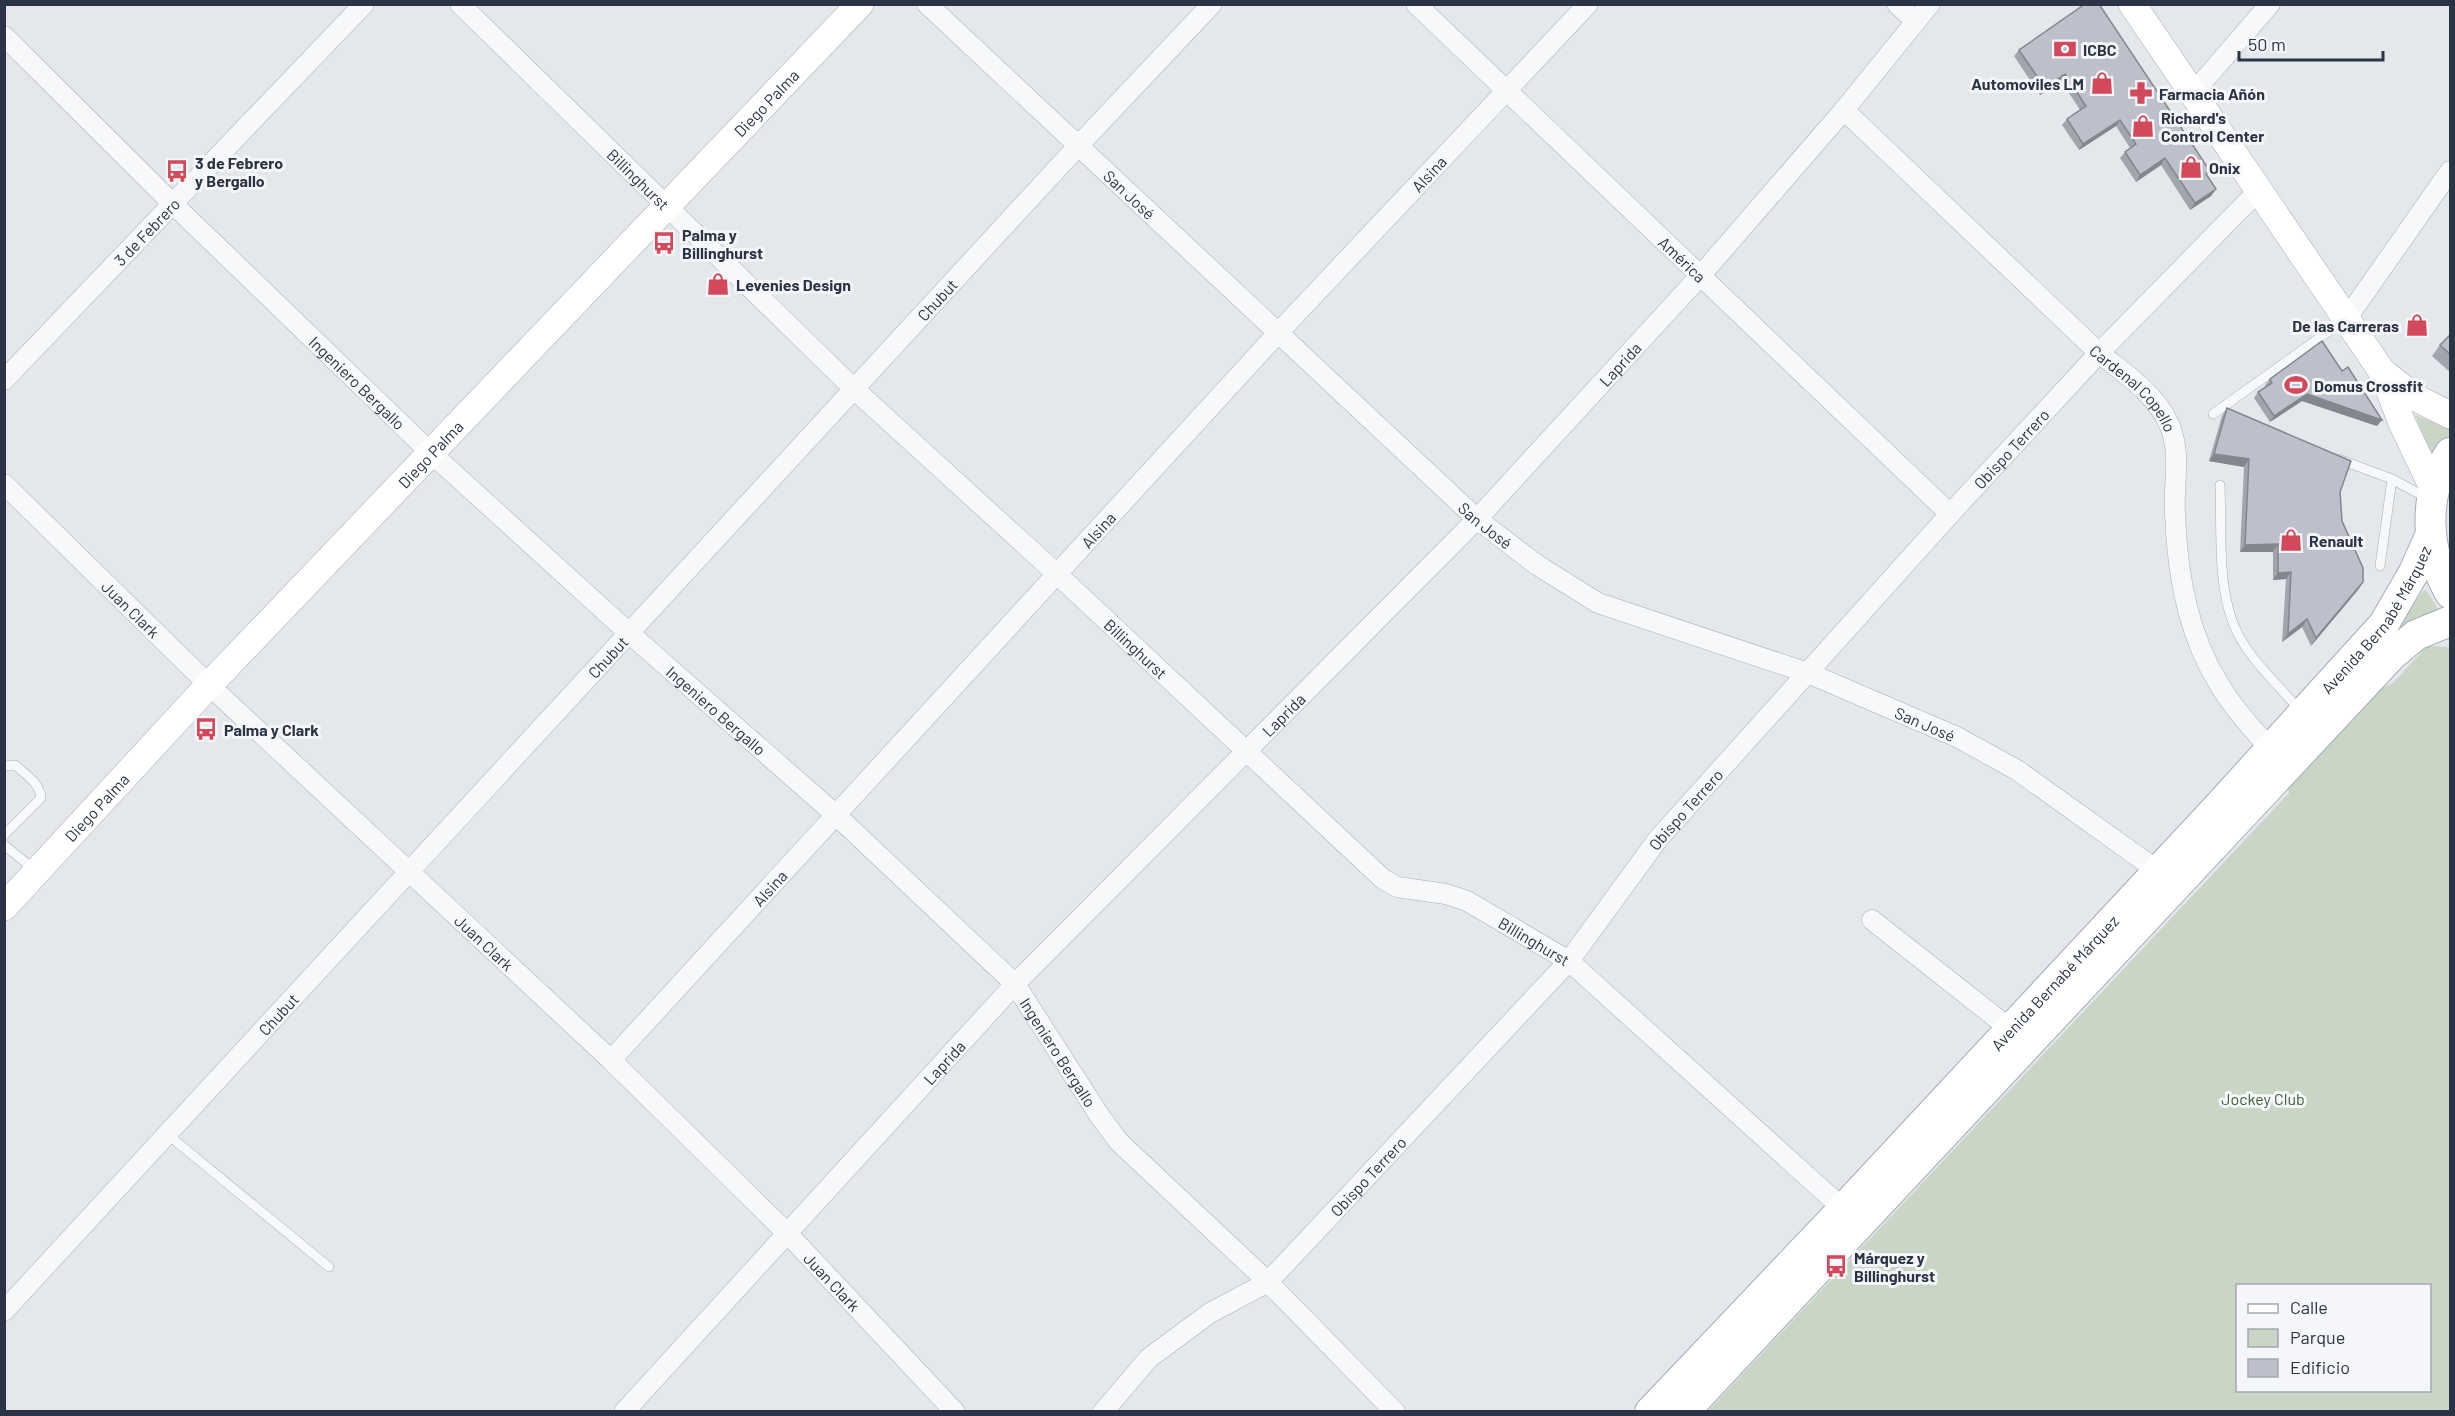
<svg xmlns="http://www.w3.org/2000/svg" width="2455" height="1416" viewBox="0 0 2455 1416" font-family="Barlow,sans-serif">
<style>
.green{fill:#c9d6c5;fill-rule:evenodd}
.lines{fill:none;stroke-linecap:round;stroke-linejoin:round}
.lane-casing{stroke:#a9aeb7;stroke-width:10}
.street-casing{stroke:#a9aeb7;stroke-width:21}
.secondary-casing{stroke:#a9aeb7;stroke-width:28}
.primary-casing{stroke:#a3abb8;stroke-width:32}
.lane{stroke:#f7f8fa;stroke-width:9}
.street{stroke:#f7f8fa;stroke-width:20}
.secondary{stroke:#fff;stroke-width:27}
.primary{stroke:#fff;stroke-width:30}
.wall{fill:#a1a5ae}
.shaded-wall{fill:#83868d}
.building{fill:#bbc0ca;stroke:#83868d;stroke-width:1.5}
.labels{text-anchor:middle;dominant-baseline:central;stroke-width:6;stroke-linejoin:round;paint-order:stroke}
.poi-label{font-size:16px;font-weight:bold;fill:#2b3445;stroke:#f4f6f9;text-anchor:start}
.street-label{font-size:16px;fill:#2b3445;stroke:#f4f6f9}
.park-label{font-size:16px;fill:#3f6138;stroke:#f4f6f9}
</style>
<rect width="100%" height="100%" fill="#e4e7ec"/>
<g class="green">
<polygon points="2415,415 2450,429 2450,441 2431,459"/>
<polygon points="2426,590 2440,612 2389,641 2423,591"/>
<path d="M2427,646L2450,647V1411L1707,1412L2289,793L2288,787L2354,719L2372,695L2379,689L2393,683ZM2238,1286H2430V1390H2238Z"/>
</g>
<g class="lines">
<g class="lane-casing">
<g id="lane">
<polyline points="2213,414 2343,321"/>
<polyline points="2338,459 2392,479 2427,498"/>
<path d="M2220,485C2222,532 2216,593 2239,636C2254,664 2281,687 2301,712"/>
<polyline points="2380,566 2392,479"/>
<path d="M4,766L15,765C26,775 40,783 41,798L4,835"/>
<polyline points="4,845 35,870"/>
<polyline points="167,1134 329,1267"/>
</g>
</g>
<g class="street-casing">
<g id="street">
<path id="s1" d="M460,4L854,389L1057,574L1383,879L1397,887L1446,894L1467,901L1569,961L1850,1215"/>
<path id="s2" d="M927,4L1477,519L1537,565L1598,603L1808,673L1957,737L2017,770L2158,871"/>
<path id="s3" d="M1416,4L1950,514"/>
<polyline points="1897,4 1915,21"/>
<path id="s4" d="M4,36L173,204L431,453L629,633L836,815L1015,984L1099,1115L1119,1142L1268,1282L1395,1412"/>
<polyline points="2193,93 2270,4"/>
<path id="s5" d="M1844,110L2099,353C2125,374 2155,393 2169,424C2182,454 2173,483 2175,514C2177,571 2188,635 2219,684C2233,708 2251,728 2270,748"/>
<polyline points="2347,318 2450,171"/>
<path id="s6" d="M4,380L364,4"/>
<path id="s7" d="M4,484L209,685L611,1060L787,1233L955,1412"/>
<polyline points="1872,920 2009,1028"/>
<path id="s8" d="M611,1060L1278,333L1588,4"/>
<path id="s9" d="M4,1311L1078,146L1212,4"/>
<path id="s10" d="M624,1412L1015,984L1477,519L1701,275L1844,110L1930,4"/>
<path id="s11" d="M1103,1412L1149,1358L1210,1313L1268,1282L1569,961L1658,839L1950,514L2099,353L2259,190"/>
</g>
</g>
<g class="secondary-casing">
<g id="secondary">
<polyline points="2132,4 2383,373 2402,423 2434,490"/>
<polyline points="2384,373 2414,397 2450,415"/>
<path id="s12" d="M4,907L209,685L860,4"/>
</g>
</g>
<g class="primary-casing">
<g id="primary">
<path d="M2450,453C2422,496 2426,551 2450,593"/>
<path id="s13" d="M1650,1412L1843,1209L2216,809L2384,624L2414,572L2431,534"/>
<polyline points="1684,1412 2392,655 2416,635 2450,621"/>
</g>
</g>
<use href="#lane" class="lane"/>
<use href="#street" class="street"/>
<use href="#secondary" class="secondary"/>
<use href="#primary" class="primary"/>
</g>
<g class="wall">
<polygon points="2085,4 2216,189 2211,196 2190,210 2161,165 2136,182 2120,158 2125,152 2130,148 2116,126 2079,150 2062,125 2067,119 2080,110 2061,81 2040,95 2014,56 2019,50"/>
<polygon points="2451,334 2451,373 2432,356 2440,345"/>
<polygon points="2270,379 2377,426 2302,401 2270,422 2254,398 2258,392 2266,387 2265,385"/>
<polygon points="2227,408 2340,492 2342,521 2363,582 2311,646 2302,627 2282,642 2286,579 2273,580 2273,552 2240,552 2244,467 2209,461 2222,416"/>
</g>
<g class="shaded-wall">
<polygon points="2065,74 2061,81 2040,95 2045,88"/>
<polygon points="2120,120 2116,126 2079,150 2083,144"/>
<polygon points="2165,158 2161,165 2136,182 2140,175"/>
<polygon points="2216,189 2211,196 2190,210 2195,203"/>
<polygon points="2307,394 2382,420 2377,426 2302,401 2270,422 2274,416"/>
<polygon points="2214,454 2249,459 2244,467 2209,461"/>
<polygon points="2278,544 2273,552 2240,552 2245,545"/>
<polygon points="2291,572 2286,579 2273,580 2278,573"/>
<polygon points="2363,582 2358,590 2311,646 2316,638"/>
<polygon points="2307,619 2302,627 2282,642 2288,634"/>
</g>
<g class="building">
<polygon points="2085,4 2099,4 2210,171 2206,174 2216,189 2195,203 2165,158 2140,175 2125,152 2136,144 2120,120 2083,144 2067,119 2086,106 2065,74 2045,88 2019,50"/>
<polygon points="2451,334 2451,355 2440,345"/>
<polygon points="2322,341 2342,371 2348,367 2382,420 2307,394 2274,416 2258,392 2272,383 2270,379"/>
<polygon points="2227,408 2351,461 2340,492 2342,521 2363,568 2363,582 2316,638 2307,619 2288,634 2291,572 2278,573 2278,544 2245,545 2249,459 2214,454"/>
</g>
<defs>
<g id="bank-bare" transform="scale(1.8)"><path d="M-6-4H6V4H-6ZM0-2.3a2.3 2.3 0 1 0 0 4.6a2.3 2.3 0 1 0 0-4.6Z" fill="#d1495b" stroke="#f4f6f9" stroke-width="2.5" paint-order="stroke"/></g>
<g id="shop-bare" transform="scale(1.8)"><path d="M-5-2.5h2.3a2.7 3.5 0 0 1 5.4 0H5L5.5 6h-11ZM-1.5-2.5h3a1.5 2.3 0 0 0-3 0Z" fill="#d1495b" stroke="#f4f6f9" stroke-width="2.5" paint-order="stroke"/></g>
<g id="pharmacy-bare" transform="scale(1.8)"><path d="M-2-6h4v4h4v4h-4v4h-4v-4h-4v-4h4Z" fill="#d1495b" stroke="#f4f6f9" stroke-width="2.5" paint-order="stroke"/></g>
<g id="bus-bare" transform="scale(1.8)"><path d="M-5-6H5V4H4V6H2V4H-2V6H-4V4H-5ZM-3.5-4V0h7V-4ZM-3.5 1.2v1.5H-2V1.2ZM2 1.2v1.5H3.5V1.2Z" fill="#d1495b" stroke="#f4f6f9" stroke-width="2.5" paint-order="stroke"/></g>
<g id="stadium-bare" transform="scale(1.8)"><path d="M0-5a6.5 5 0 1 0 0 10a6.5 5 0 1 0 0-10ZM-3.5-1.8h7v3.6h-7Z" fill="#d1495b" stroke="#f4f6f9" stroke-width="2.5" paint-order="stroke"/></g>
</defs>
<g fill-rule="evenodd">
<use href="#bank-bare" x="2065" y="49"/>
<use href="#shop-bare" x="2102" y="83"/>
<use href="#pharmacy-bare" x="2141" y="93"/>
<use href="#shop-bare" x="2143" y="126"/>
<use href="#shop-bare" x="2191" y="167"/>
<use href="#bus-bare" x="177" y="171"/>
<use href="#bus-bare" x="664" y="243"/>
<use href="#shop-bare" x="718" y="284"/>
<use href="#shop-bare" x="2417" y="325"/>
<use href="#stadium-bare" x="2296" y="385"/>
<use href="#shop-bare" x="2291" y="540"/>
<use href="#bus-bare" x="206" y="729"/>
<use href="#bus-bare" x="1836" y="1266"/>
</g>
<g class="labels">
<g class="poi-label">
<text x="2083" y="49">ICBC</text>
<text x="2084" y="83" text-anchor="end">Automoviles LM</text>
<text x="2159" y="93">Farmacia Añón</text>
<text x="2161" y="117">Richard's<tspan x="2161" dy="18">Control Center</tspan></text>
<text x="195" y="162">3 de Febrero<tspan x="195" dy="18">y Bergallo</tspan></text>
<text x="2209" y="167">Onix</text>
<text x="682" y="234">Palma y<tspan x="682" dy="18">Billinghurst</tspan></text>
<text x="736" y="284">Levenies Design</text>
<text x="2399" y="325" text-anchor="end">De las Carreras</text>
<text x="2314" y="385">Domus Crossfit</text>
<text x="2309" y="540">Renault</text>
<text x="224" y="729">Palma y Clark</text>
<text x="1854" y="1257">Márquez y<tspan x="1854" dy="18">Billinghurst</tspan></text>
</g>
<g class="street-label">
<text stroke="none"><textPath href="#s12" startOffset="1108">Diego Palma</textPath></text>
<text stroke="none"><textPath href="#s8" startOffset="1206">Alsina</textPath></text>
<text stroke="none"><textPath href="#s1" startOffset="250">Billinghurst</textPath></text>
<text stroke="none"><textPath href="#s2" startOffset="278">San José</textPath></text>
<text stroke="none"><textPath href="#s6" startOffset="206">3 de Febrero</textPath></text>
<text stroke="none"><textPath href="#s3" startOffset="369">América</textPath></text>
<text stroke="none"><textPath href="#s9" startOffset="1376">Chubut</textPath></text>
<text stroke="none"><textPath href="#s10" startOffset="1446">Laprida</textPath></text>
<text stroke="none"><textPath href="#s4" startOffset="495">Ingeniero Bergallo</textPath></text>
<text stroke="none"><textPath href="#s5" startOffset="402">Cardenal Copello</textPath></text>
<text stroke="none"><textPath href="#s11" startOffset="1330">Obispo Terrero</textPath></text>
<text stroke="none"><textPath href="#s12" startOffset="622">Diego Palma</textPath></text>
<text stroke="none"><textPath href="#s2" startOffset="764">San José</textPath></text>
<text stroke="none"><textPath href="#s8" startOffset="720">Alsina</textPath></text>
<text stroke="none"><textPath href="#s7" startOffset="178">Juan Clark</textPath></text>
<text stroke="none"><textPath href="#s13" startOffset="1076">Avenida Bernabé Márquez</textPath></text>
<text stroke="none"><textPath href="#s1" startOffset="934">Billinghurst</textPath></text>
<text stroke="none"><textPath href="#s9" startOffset="890">Chubut</textPath></text>
<text stroke="none"><textPath href="#s4" startOffset="981">Ingeniero Bergallo</textPath></text>
<text stroke="none"><textPath href="#s10" startOffset="960">Laprida</textPath></text>
<text stroke="none"><textPath href="#s2" startOffset="1250">San José</textPath></text>
<text stroke="none"><textPath href="#s12" startOffset="136">Diego Palma</textPath></text>
<text stroke="none"><textPath href="#s11" startOffset="844">Obispo Terrero</textPath></text>
<text stroke="none"><textPath href="#s8" startOffset="234">Alsina</textPath></text>
<text stroke="none"><textPath href="#s7" startOffset="664">Juan Clark</textPath></text>
<text stroke="none"><textPath href="#s1" startOffset="1438">Billinghurst</textPath></text>
<text stroke="none"><textPath href="#s13" startOffset="590">Avenida Bernabé Márquez</textPath></text>
<text stroke="none"><textPath href="#s9" startOffset="404">Chubut</textPath></text>
<text stroke="none"><textPath href="#s4" startOffset="1467">Ingeniero Bergallo</textPath></text>
<text stroke="none"><textPath href="#s10" startOffset="474">Laprida</textPath></text>
<text stroke="none"><textPath href="#s11" startOffset="358">Obispo Terrero</textPath></text>
<text stroke="none"><textPath href="#s7" startOffset="1150">Juan Clark</textPath></text>
</g>
<g class="park-label">
<text x="2263" y="1098">Jockey Club</text>
</g>
</g>
<rect width="2455" height="1416" fill="none" stroke="#2b3445" stroke-width="12"/>
<rect x="2236" y="1284" width="195" height="108" fill="#f4f6f9" stroke="#a4a8b1" stroke-width="1.5"/>
<rect x="2248" y="1304" width="30" height="9" fill="#ffffff" stroke="#a4a8b1" stroke-width="1.5"/>
<text x="2290" y="1314" font-size="18" fill="#2b3445">Calle</text>
<rect x="2248" y="1329" width="30" height="18" fill="#c9d6c5" stroke="#a4a8b1" stroke-width="1.5"/>
<text x="2290" y="1344" font-size="18" fill="#2b3445">Parque</text>
<rect x="2248" y="1359" width="30" height="18" fill="#bbc0ca" stroke="#a4a8b1" stroke-width="1.5"/>
<text x="2290" y="1374" font-size="18" fill="#2b3445">Edificio</text>
<path d="M2239 51v9h144v-9" fill="none" stroke="#2b3445" stroke-width="3"/>
<text x="2248" y="51" font-size="18" fill="#2b3445" stroke="#f4f6f9" stroke-width="4.5" paint-order="stroke">50 m</text>
</svg>
